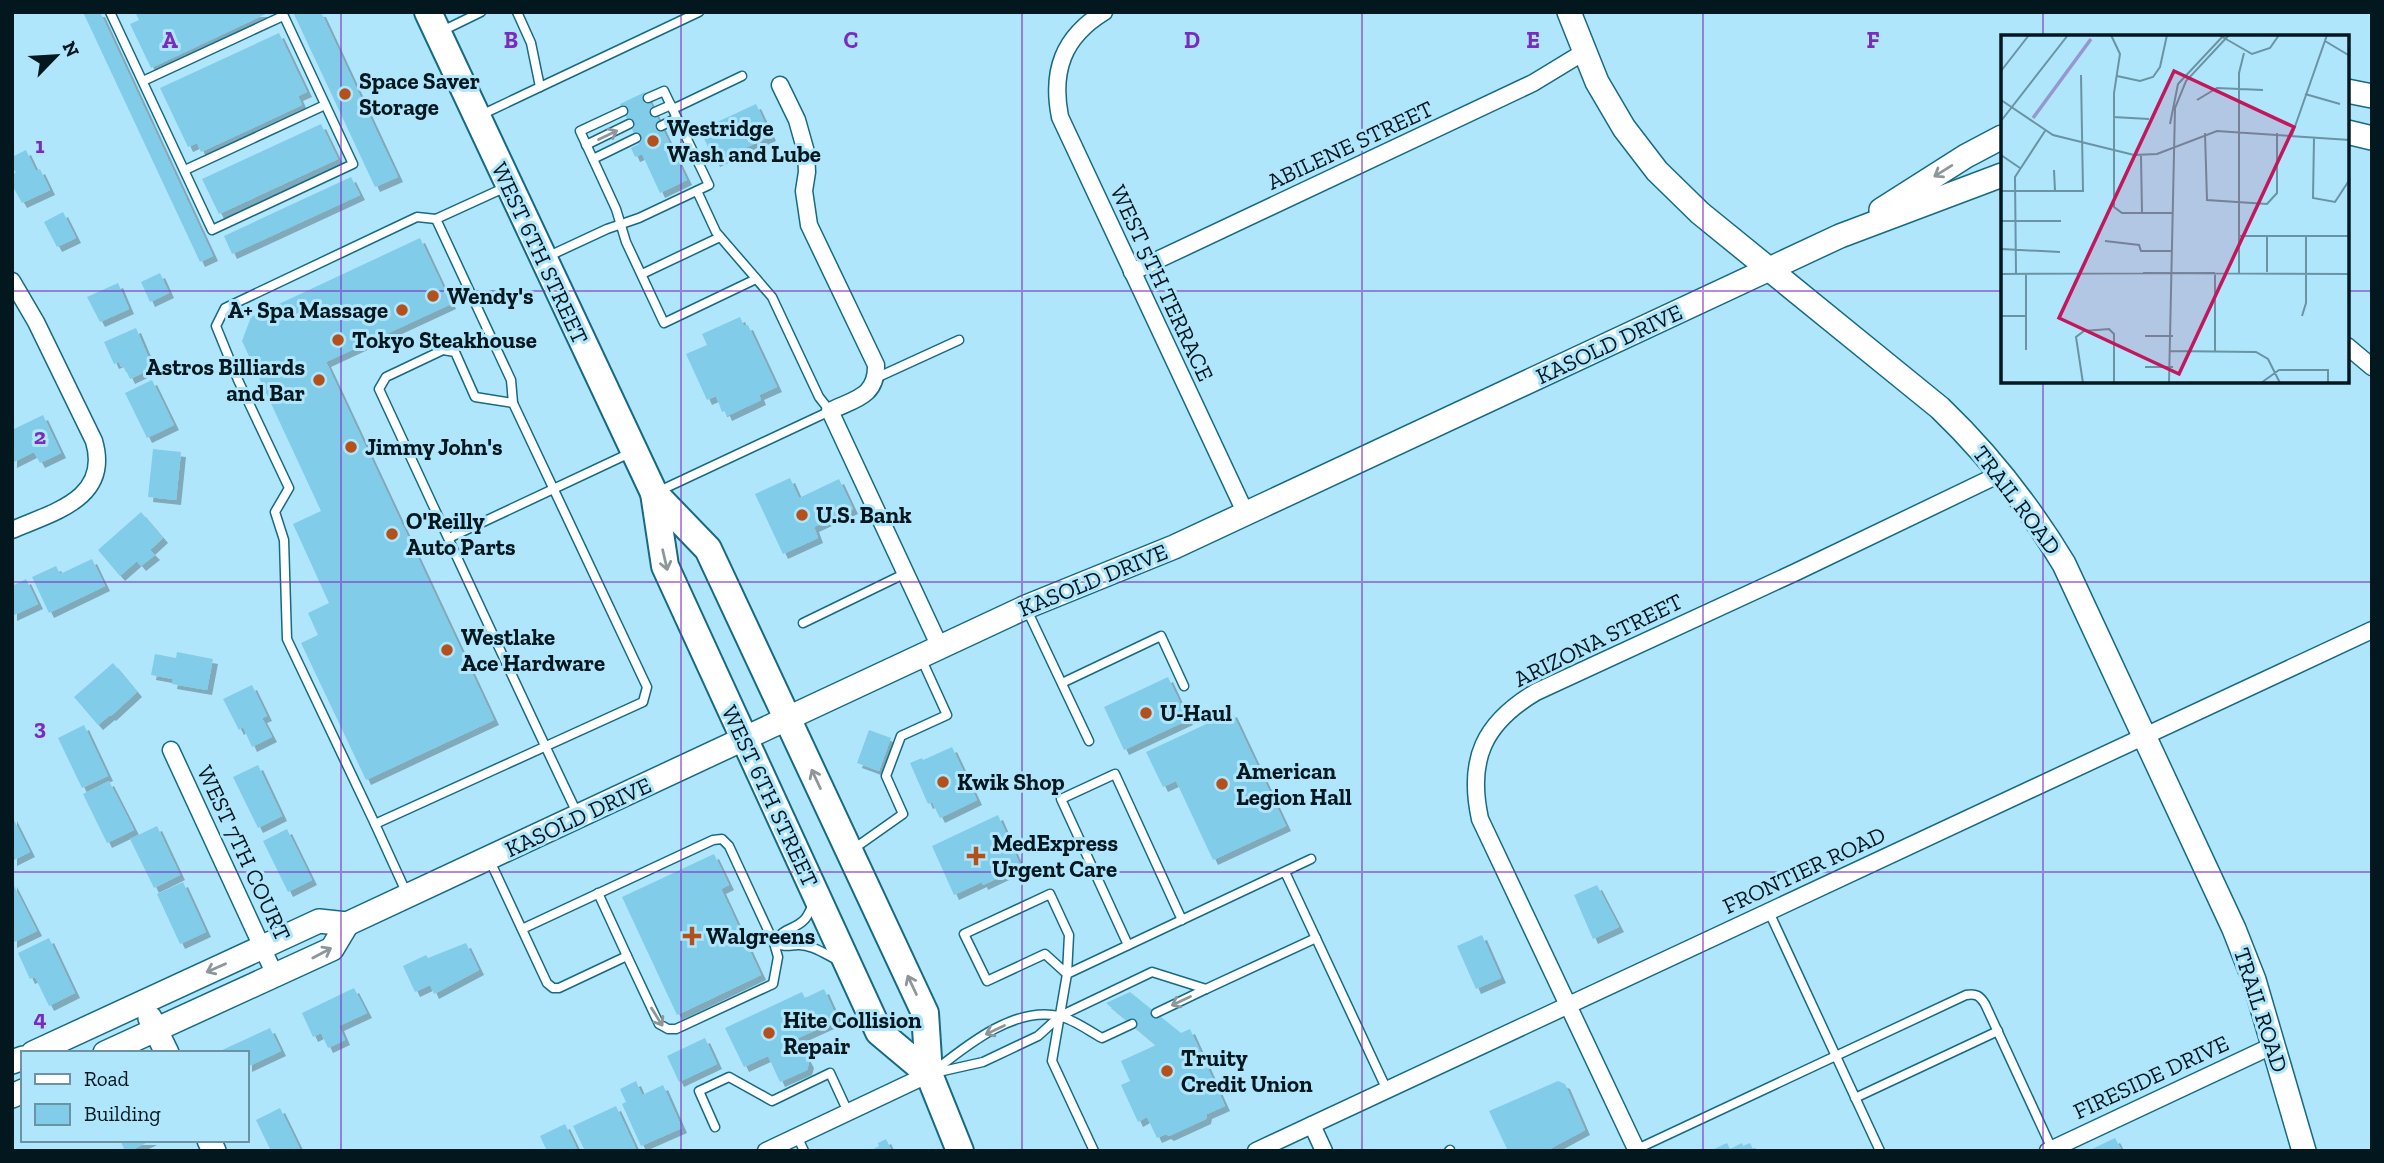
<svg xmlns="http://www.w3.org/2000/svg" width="2384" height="1163" viewBox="0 0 2384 1163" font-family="'Zilla Slab',serif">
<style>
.building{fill:#81cce9;filter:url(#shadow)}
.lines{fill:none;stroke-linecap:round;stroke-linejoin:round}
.lane-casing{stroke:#166a84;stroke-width:11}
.street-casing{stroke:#166a84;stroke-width:19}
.secondary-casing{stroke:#166a84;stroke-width:26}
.primary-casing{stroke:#166a84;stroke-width:30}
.lane{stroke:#fff;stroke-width:8}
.street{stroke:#fff;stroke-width:16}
.secondary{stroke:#fff;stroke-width:23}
.primary{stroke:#fff;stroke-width:26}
.oneway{stroke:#8d979a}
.grid{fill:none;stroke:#7b2cbf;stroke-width:2;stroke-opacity:0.55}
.poi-dot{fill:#b4501c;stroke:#afe6fc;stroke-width:2.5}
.labels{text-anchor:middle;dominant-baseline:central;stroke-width:6;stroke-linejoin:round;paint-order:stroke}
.poi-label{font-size:23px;font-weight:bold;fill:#02171e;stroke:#afe6fc;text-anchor:start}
.street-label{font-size:23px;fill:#02171e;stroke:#afe6fc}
.inset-river{fill:none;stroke:#9696d0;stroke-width:3.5}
.inset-road{fill:none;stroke:#6a93a3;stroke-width:2}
.view{fill:#c2185b;fill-opacity:0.15;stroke:#c2185b;stroke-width:3.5}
.inset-edge{fill:none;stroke:#02171e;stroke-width:3.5}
.grid-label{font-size:23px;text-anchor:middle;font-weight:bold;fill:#7b2cbf;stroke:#afe6fc;stroke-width:6;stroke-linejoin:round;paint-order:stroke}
</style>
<defs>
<filter id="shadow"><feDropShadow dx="5" dy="5" stdDeviation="0" flood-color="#0004"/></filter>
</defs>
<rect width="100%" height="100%" fill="#afe6fc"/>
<g class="building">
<polygon points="83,12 100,12 213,256 200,262"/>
<polygon points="135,12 270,12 151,68 130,24 139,20"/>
<polygon points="293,12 321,12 398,177 375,187"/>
<polygon points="279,33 307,92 298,96 302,105 201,152 197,143 188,147 160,88"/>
<polygon points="645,92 687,180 660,193 642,154 635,157 631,148 639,144 620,104"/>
<polygon points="756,104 771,136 715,162 700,130"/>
<polygon points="321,124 338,159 219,214 202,179"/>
<polygon points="26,150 36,171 40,169 50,190 22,203 12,185 12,174 16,173 12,166 12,157"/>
<polygon points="351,177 360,195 232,254 224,236"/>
<polygon points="63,212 76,238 57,247 44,222"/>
<polygon points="420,238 451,304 326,362 494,720 366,780 301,643 318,635 308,613 329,603 293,524 321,511 242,341 251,317"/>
<polygon points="160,273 169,293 150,302 141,282"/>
<polygon points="118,283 129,309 100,322 87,297"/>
<polygon points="740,317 744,326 748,325 777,387 759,395 761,400 727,416 725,411 722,412 716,396 707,400 686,354 707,345 702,334"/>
<polygon points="136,328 153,368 130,379 124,366 121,367 119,362 114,364 104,342"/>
<polygon points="152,380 174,425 147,438 125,393"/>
<polygon points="43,415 61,453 40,463 34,452 12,463 12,430"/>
<polygon points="153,449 181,452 176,500 148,497"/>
<polygon points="790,478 799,498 839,479 853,509 814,527 818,538 783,554 755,494"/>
<polygon points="141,512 163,538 150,550 155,555 141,566 137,561 120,576 98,550"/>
<polygon points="92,559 105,586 49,613 32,577 56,566 60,574"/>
<polygon points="26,579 38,604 12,616 12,586"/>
<polygon points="177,652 213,659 207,690 172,684 173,679 151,675 155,654 176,658"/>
<polygon points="113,663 137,692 111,716 110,715 98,725 74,697"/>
<polygon points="1168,677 1188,720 1124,750 1104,707"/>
<polygon points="252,685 267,716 262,718 272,737 252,747 243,727 239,730 223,699"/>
<polygon points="1232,712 1286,826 1213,860 1176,781 1163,787 1146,752"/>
<polygon points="84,725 108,776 82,788 58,738"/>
<polygon points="869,730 891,738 879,771 857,763"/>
<polygon points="952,747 977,800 940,818 932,802 928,804 910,763 922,758 923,760"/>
<polygon points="258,765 282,816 258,828 233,777"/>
<polygon points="109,781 134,830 107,843 83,794"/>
<polygon points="998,815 1021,867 983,885 982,882 954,895 932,846"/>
<polygon points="12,816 30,852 12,861"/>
<polygon points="157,826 180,875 154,888 130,839"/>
<polygon points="287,829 312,880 288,892 263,841"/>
<polygon points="714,854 729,885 721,889 761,975 677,1015 622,897"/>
<polygon points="12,882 37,931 12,943"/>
<polygon points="183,882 206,932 180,944 157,894"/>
<polygon points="1597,885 1619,927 1593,939 1574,895"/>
<polygon points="1482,935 1501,978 1476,989 1457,946"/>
<polygon points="49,938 75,993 49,1006 35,977 30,979 18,953"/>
<polygon points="466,943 479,970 434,994 430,985 415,992 403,966 426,955 428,958"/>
<polygon points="354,988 367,1013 339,1026 345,1040 328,1048 321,1033 313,1037 302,1013"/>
<polygon points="824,989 838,1020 796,1039 809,1063 807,1070 780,1082 768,1056 744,1067 725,1028 802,992 805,998"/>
<polygon points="1130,992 1181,1033 1190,1029 1225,1106 1207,1114 1206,1119 1169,1136 1166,1134 1157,1138 1147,1117 1138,1122 1121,1085 1130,1081 1121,1061 1156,1045 1106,1003"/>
<polygon points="270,1028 281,1051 247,1067 247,1053 221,1053 220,1051"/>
<polygon points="705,1038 717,1064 679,1082 667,1056"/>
<polygon points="636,1081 642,1095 663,1085 682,1128 641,1146 622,1104 626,1102 620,1089"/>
<polygon points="1558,1081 1565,1084 1585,1130 1546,1151 1508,1151 1489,1111"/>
<polygon points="616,1106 636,1149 585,1151 573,1126"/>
<polygon points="280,1108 301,1151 271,1151 256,1120"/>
<polygon points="565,1124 578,1151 547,1151 540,1136"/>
<polygon points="2115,1138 2122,1151 2088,1151"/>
<polygon points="886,1139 892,1151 870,1151 879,1146 878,1143"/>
<polygon points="120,1140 152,1140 130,1151 125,1151"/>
<polygon points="1727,1143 1730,1149 1742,1143 1743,1146 1750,1143 1754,1151 1710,1151"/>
</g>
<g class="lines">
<g class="lane-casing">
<g id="lane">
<polyline points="110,12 212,230 353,164 282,12"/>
<polyline points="440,32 481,12"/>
<polyline points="143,81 283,16"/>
<polyline points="540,87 699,12"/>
<polyline points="673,109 742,76"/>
<polyline points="623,111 580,131 616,209 626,242 664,323 756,279"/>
<polyline points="655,112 671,105"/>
<polyline points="481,115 540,87 531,43 517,12"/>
<polyline points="661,126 677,118"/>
<polyline points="586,145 629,124"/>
<polyline points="593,159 636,138"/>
<polyline points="185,170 325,105"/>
<polyline points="506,187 436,219 511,380 513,403"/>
<path d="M436,219L417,217L225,308L216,326L238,380L289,488L275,512L284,540L287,639L375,824L643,702L647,687L513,403L475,397L455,352L443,350L386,377L379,389C445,531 510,673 577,813"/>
<polyline points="549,256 607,229 639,218 709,185 664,91 648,98"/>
<polyline points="642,274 720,237"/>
<polyline points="876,378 959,340"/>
<polyline points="657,492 830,411 819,397 772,297 716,232 697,191"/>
<polyline points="449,538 630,453"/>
<polyline points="1027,610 1089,741"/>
<polyline points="803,623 906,573"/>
<polyline points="1062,683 1161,636 1184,686"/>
<polyline points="375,824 407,894"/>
<polyline points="852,850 903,814 886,776 901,736 947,715 921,658"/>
<polyline points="490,861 547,983 553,988 559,988 627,956 598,893"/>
<polyline points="1285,872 1387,1090"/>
<polyline points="1769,912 1880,1151"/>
<polyline points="522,929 713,840 722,839 729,846 774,943 778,957 773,984 676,1029 668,1029 659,1024 627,956"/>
<path d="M774,943C784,947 787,946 797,945C811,944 825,954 837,960"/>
<path d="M774,943C784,926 794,931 805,919C809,914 811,908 814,903"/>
<polyline points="1128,945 1061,799 1115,774 1182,920"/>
<polyline points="1067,974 1045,954 987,981 964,934 1050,894 1069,935 1067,974 1052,1061 1094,1151"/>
<polyline points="1067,974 1311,859"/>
<polyline points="1156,1013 1206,989"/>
<path d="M933,1072C966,1046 1014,1006 1059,1016C1073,1019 1089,1031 1102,1038L1132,1024"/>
<polyline points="934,1073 983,1062 1038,1036 1060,1016 1152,972 1206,989 1316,938"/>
<polyline points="1855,1098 1998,1031"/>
<polyline points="715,1127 699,1091 729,1077 772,1101 830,1073 848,1112"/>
<polyline points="797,1136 804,1151"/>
<path d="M1635,1150L1966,995C1976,993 1980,996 1985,1004L2052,1149"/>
<polyline points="1449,1151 1450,1150"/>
</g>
</g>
<g class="street-casing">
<g id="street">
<path d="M1104,12C1063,37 1051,71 1060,117L1246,514"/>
<path d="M780,85L797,120L806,152L807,172L804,191L809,225L876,365C877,397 854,399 830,411L940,647"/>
<polyline points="1132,272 1533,83 1584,52"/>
<path d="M12,281L36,322L94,441C111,499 53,512 12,530"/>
<polyline points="2347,346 2372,367"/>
<polyline points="171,750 275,975"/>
<polyline points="1312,1125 1324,1151"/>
<polyline points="766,1151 929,1074"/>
<polyline points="1256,1151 2372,630"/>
<path d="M1637,1151L1480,819C1467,759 1484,723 1536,692L1796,572L2002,473"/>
<polyline points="2048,1151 2274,1045"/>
</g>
</g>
<g class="secondary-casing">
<g id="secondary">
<path d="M1569,12L1597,82L1624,128L1657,171L1700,213L1940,408C1989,455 2029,506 2064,564L2234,929L2254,980L2304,1151"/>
<polyline points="2347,91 2372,96"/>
<polyline points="2347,132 2372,138"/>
<polyline points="1881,210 1966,156 2002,137"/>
<polyline points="150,1018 167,1053"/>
<polyline points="33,1053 319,921 347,924 1026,607 1174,547 1840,236 2002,175"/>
<polyline points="105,1053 332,949 347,924"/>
<polyline points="12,1062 23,1058"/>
<polyline points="12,1096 23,1091"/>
<polyline points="209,1140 214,1151"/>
</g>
</g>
<g class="primary-casing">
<g id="primary">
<polyline points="428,12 654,493 665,566 879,1032 929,1074"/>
<polyline points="654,493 708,549 925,1013 929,1074 960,1151"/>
</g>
</g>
<use href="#lane" class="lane"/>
<use href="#street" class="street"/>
<use href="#secondary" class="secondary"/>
<use href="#primary" class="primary"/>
</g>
<defs><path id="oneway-shaft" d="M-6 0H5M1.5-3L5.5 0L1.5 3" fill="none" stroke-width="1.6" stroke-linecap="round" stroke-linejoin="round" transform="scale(1.75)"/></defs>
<g class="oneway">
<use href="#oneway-shaft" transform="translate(608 135) rotate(-26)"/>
<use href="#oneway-shaft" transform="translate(1943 171) rotate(148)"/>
<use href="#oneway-shaft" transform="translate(665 560) rotate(77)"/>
<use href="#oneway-shaft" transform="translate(816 779) rotate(-115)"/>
<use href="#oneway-shaft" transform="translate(322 953) rotate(-28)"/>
<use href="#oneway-shaft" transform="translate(216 968) rotate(156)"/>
<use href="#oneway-shaft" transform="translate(912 985) rotate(-115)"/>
<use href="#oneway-shaft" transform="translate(1181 1001) rotate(155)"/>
<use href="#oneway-shaft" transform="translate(657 1017) rotate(58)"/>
<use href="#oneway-shaft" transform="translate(995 1030) rotate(155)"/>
</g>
<path class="grid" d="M341,12V1151M681,12V1151M1022,12V1151M1362,12V1151M1703,12V1151M2043,12V37M12,291H2002M2347,291H2372M2043,382V1151M12,582H2372M12,872H2372"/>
<g class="poi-dot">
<circle cx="345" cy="94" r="7"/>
<circle cx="653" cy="141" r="7"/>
<circle cx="433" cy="296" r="7"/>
<circle cx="402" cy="310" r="7"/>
<circle cx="338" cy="340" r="7"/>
<circle cx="319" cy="380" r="7"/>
<circle cx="351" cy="447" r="7"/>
<circle cx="802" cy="515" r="7"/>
<circle cx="392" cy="534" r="7"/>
<circle cx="447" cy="650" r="7"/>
<circle cx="1146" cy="713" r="7"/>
<circle cx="943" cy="782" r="7"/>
<circle cx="1222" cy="784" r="7"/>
<path d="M972.5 845.5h7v7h7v7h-7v7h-7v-7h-7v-7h7z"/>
<path d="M688.5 925.5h7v7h7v7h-7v7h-7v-7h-7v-7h7z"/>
<circle cx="769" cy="1033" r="7"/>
<circle cx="1167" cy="1071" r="7"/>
</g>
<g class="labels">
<g class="poi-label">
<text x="359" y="81">Space Saver<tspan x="359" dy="26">Storage</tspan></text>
<text x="667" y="128">Westridge<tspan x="667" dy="26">Wash and Lube</tspan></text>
<text x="447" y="296">Wendy's</text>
<text x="388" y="310" text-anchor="end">A+ Spa Massage</text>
<text x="352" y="340">Tokyo Steakhouse</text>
<text x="305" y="367" text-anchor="end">Astros Billiards<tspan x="305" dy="26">and Bar</tspan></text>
<text x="365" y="447">Jimmy John's</text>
<text x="816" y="515">U.S. Bank</text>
<text x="406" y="521">O'Reilly<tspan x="406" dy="26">Auto Parts</tspan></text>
<text x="461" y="637">Westlake<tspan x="461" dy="26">Ace Hardware</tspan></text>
<text x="1160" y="713">U-Haul</text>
<text x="1236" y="771">American<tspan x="1236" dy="26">Legion Hall</tspan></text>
<text x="957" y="782">Kwik Shop</text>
<text x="992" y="843">MedExpress<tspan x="992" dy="26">Urgent Care</tspan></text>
<text x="706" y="936">Walgreens</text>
<text x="783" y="1020">Hite Collision<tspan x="783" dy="26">Repair</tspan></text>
<text x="1181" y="1058">Truity<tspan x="1181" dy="26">Credit Union</tspan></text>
</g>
<g class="street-label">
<text transform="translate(1350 145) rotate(-25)">ABILENE STREET</text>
<text transform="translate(540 253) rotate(65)">WEST 6TH STREET</text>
<text transform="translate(1162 283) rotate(65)">WEST 5TH TERRACE</text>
<text transform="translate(1609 344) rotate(-25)">KASOLD DRIVE</text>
<text transform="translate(2017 500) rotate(53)">TRAIL ROAD</text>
<text transform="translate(1093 580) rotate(-22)">KASOLD DRIVE</text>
<text transform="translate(1598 640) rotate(-26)">ARIZONA STREET</text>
<text transform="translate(770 796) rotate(65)">WEST 6TH STREET</text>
<text transform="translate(578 817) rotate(-25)">KASOLD DRIVE</text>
<text transform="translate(244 853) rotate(65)">WEST 7TH COURT</text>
<text transform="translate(1804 870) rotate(-25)">FRONTIER ROAD</text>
<text transform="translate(2261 1010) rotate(72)">TRAIL ROAD</text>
<text transform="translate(2151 1077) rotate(-25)">FIRESIDE DRIVE</text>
</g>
</g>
<g transform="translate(2001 35)">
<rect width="348" height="348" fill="#afe6fc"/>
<path class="inset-river" d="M32,83L90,4"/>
<path class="inset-road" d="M110,0L119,19L113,58V172L121,178H171M218,0L251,19L269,13L278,0M324,6L349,21M0,36L28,0M116,41L139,46L152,42L159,32L166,0M304,59L339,69M0,65L52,100L133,120L156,119L216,96L349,105M196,65L216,53L262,55M112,82L148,84M0,86L67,0M169,89L177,49L223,0M204,98L206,165L266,169L276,158V98M291,100L326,0M313,103L312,163L334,167L349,144M0,120L19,133M140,121L141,178M53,135L54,156M0,156H82L80,40M0,186H60M238,201H349M104,206L138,210L140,216H170M0,214L59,217M266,237V201M15,238L14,142L44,96M142,238L349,239M214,238V316M0,239L214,238M25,239V315M238,239V38L243,18M0,281H25M301,281L305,268V201M144,301H172M168,316L255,317L267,324L279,348M144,332H172M82,348L75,302L83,296L108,294L113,299V348M168,348L174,73L185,46L228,0M260,348L278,335H327V348"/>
<path class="view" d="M173,36L293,92L178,339L58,283Z"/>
<rect width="348" height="348" class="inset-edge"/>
</g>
<g class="grid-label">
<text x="170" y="48">A</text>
<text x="511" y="48">B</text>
<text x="851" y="48">C</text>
<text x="1192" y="48">D</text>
<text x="1533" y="48">E</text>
<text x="1873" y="48">F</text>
<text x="40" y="153">1</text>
<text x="40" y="444">2</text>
<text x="40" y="735">3</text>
<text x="40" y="1026">4</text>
</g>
<rect width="2384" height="1163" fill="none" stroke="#02171e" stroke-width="28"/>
<rect x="21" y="1051" width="228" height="91" fill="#afe6fc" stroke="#6a93a3" stroke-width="2"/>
<rect x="35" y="1074" width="35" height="10" fill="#ffffff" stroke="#6a93a3" stroke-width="2"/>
<text x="84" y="1086" font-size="21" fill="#02171e">Road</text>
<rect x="35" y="1104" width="35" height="21" fill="#81cce9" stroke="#6a93a3" stroke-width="2"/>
<text x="84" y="1121" font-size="21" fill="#02171e">Building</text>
<g transform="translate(56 56) rotate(65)" stroke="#afe6fc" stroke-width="5" paint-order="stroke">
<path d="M0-5L12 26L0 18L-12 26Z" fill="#02171e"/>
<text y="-10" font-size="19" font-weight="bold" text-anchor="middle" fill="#02171e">N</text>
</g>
</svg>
